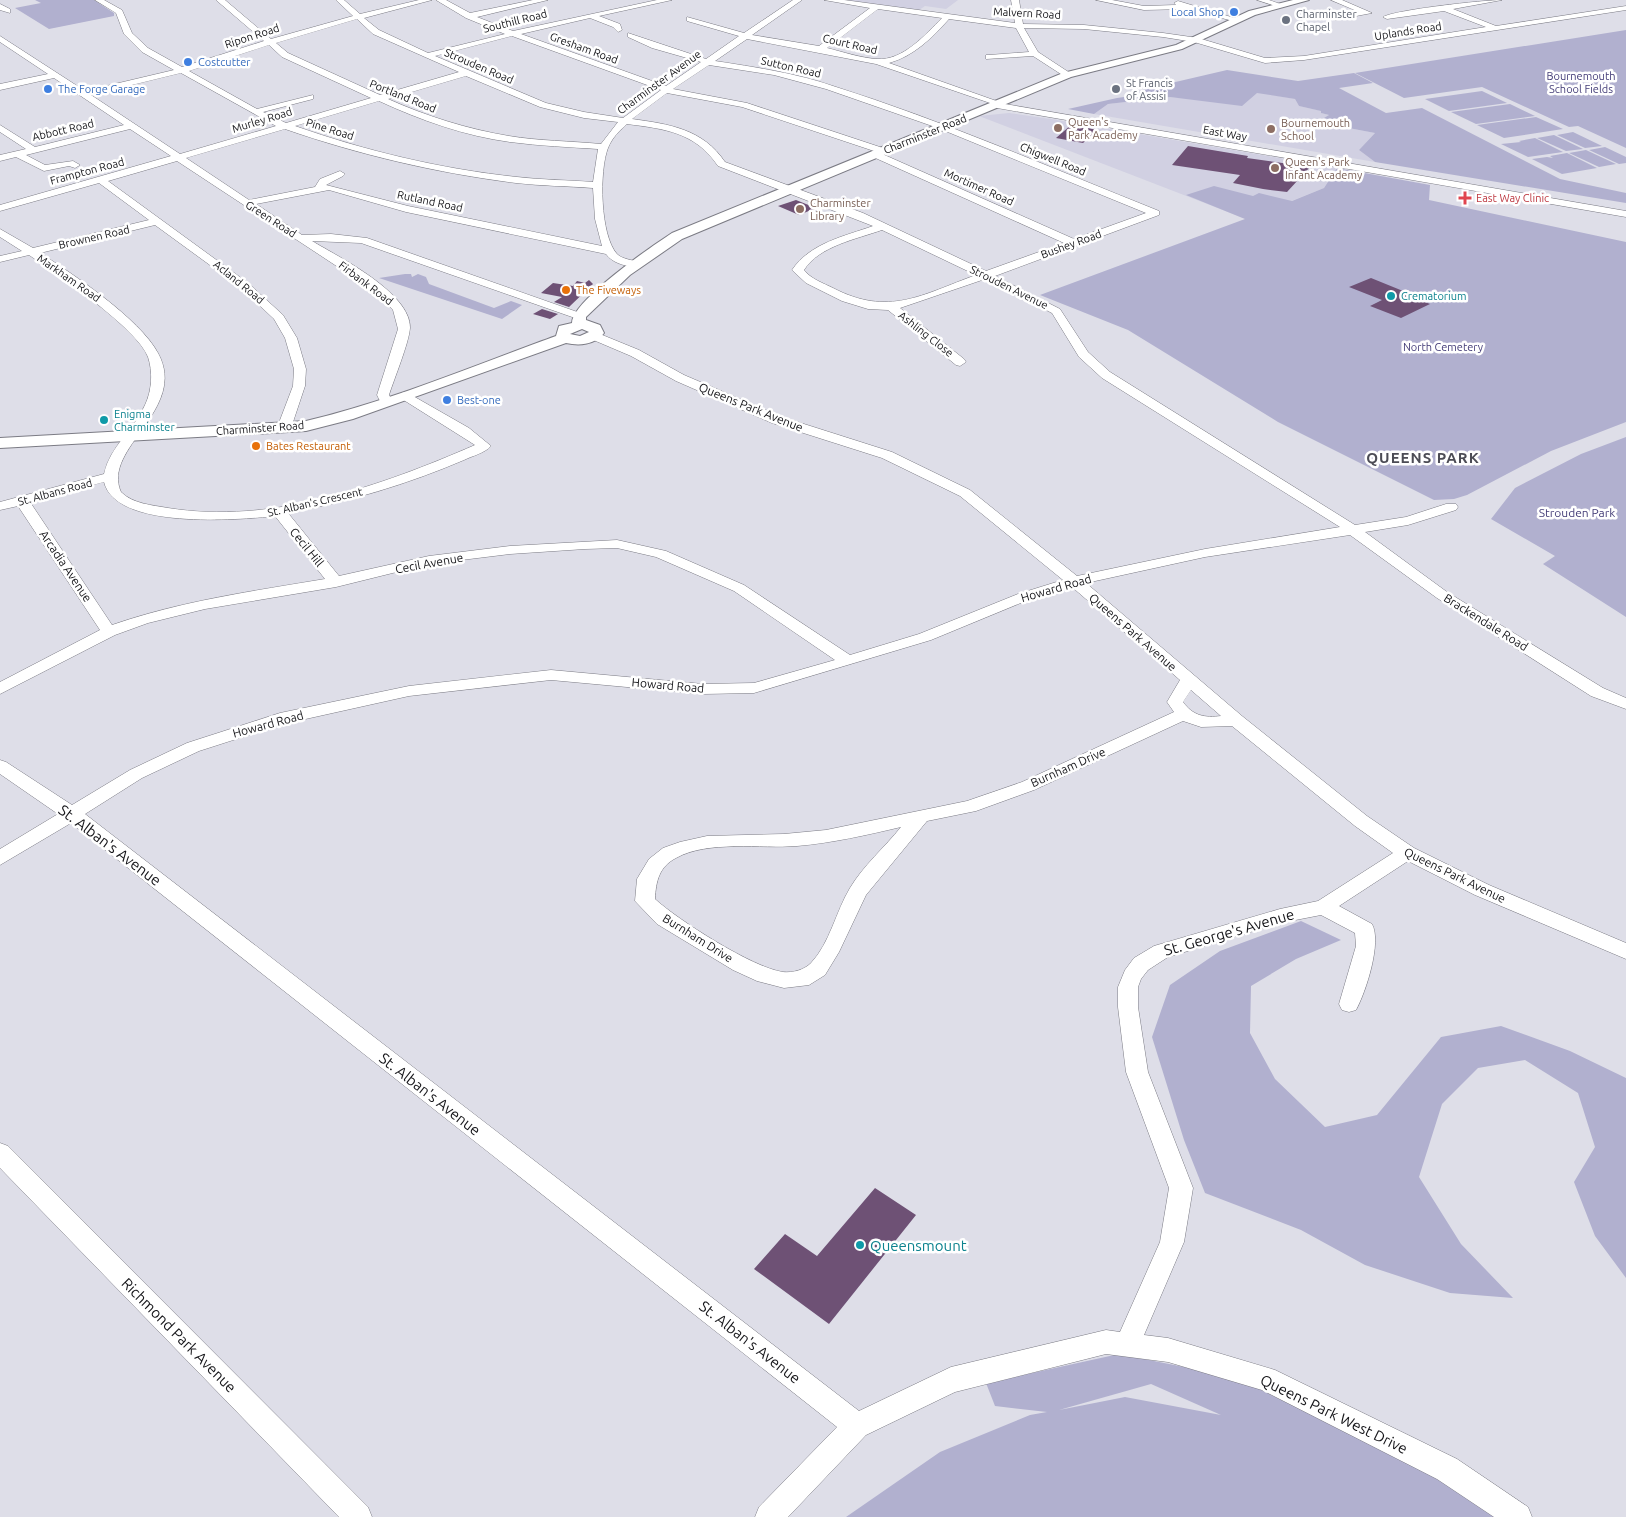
<svg xmlns="http://www.w3.org/2000/svg" width="1626" height="1517" viewBox="0 0 1626 1517" font-family="Ubuntu,sans-serif">
<style>
.built{fill:#d1d0e2}
.green{fill:#b1b0cf;fill-rule:evenodd}
.building{fill:#6e5175}
.lines{fill:none;stroke-linecap:round;stroke-linejoin:round}
.minor-casing{stroke:#7b7b84;stroke-width:1}
.major-casing{stroke:#7b7b84;stroke-width:2}
.minor{fill:#fff;fill-rule:evenodd}
.major{fill:#fff;fill-rule:evenodd}
.shop-dot{fill:#3f7fe0;stroke:#fff;stroke-width:2}
.worship-dot{fill:#6b7280;stroke:#fff;stroke-width:2}
.education-dot{fill:#8d6e63;stroke:#fff;stroke-width:2}
.health-dot{fill:#e0444e;stroke:#fff;stroke-width:2}
.food-dot{fill:#e8710a;stroke:#fff;stroke-width:2}
.culture-dot{fill:#0f9aa8;stroke:#fff;stroke-width:2}
.labels{text-anchor:middle;dominant-baseline:central;stroke-width:5;stroke-linejoin:round;paint-order:stroke}
.far-shop-label{font-size:11px;fill:#366cbe;stroke:#fff;text-anchor:start}
.far-street-label{font-size:11px;fill:#141418;stroke:#fff}
.far-worship-label{font-size:11px;fill:#5b616d;stroke:#fff;text-anchor:start}
.far-park-label{font-size:11px;fill:#433c77;stroke:#fff}
.far-education-label{font-size:11px;fill:#785e54;stroke:#fff;text-anchor:start}
.far-health-label{font-size:11px;fill:#be3a42;stroke:#fff;text-anchor:start}
.far-food-label{font-size:11px;fill:#c56008;stroke:#fff;text-anchor:start}
.far-culture-label{font-size:11px;fill:#0d838f;stroke:#fff;text-anchor:start}
.street-label{font-size:12px;fill:#141418;stroke:#fff}
.park-label{font-size:12px;fill:#433c77;stroke:#fff}
.far-district-label{font-size:15px;font-weight:bold;letter-spacing:1px;fill:#4c4c55;stroke:#fff}
.near-street-label{font-size:15px;fill:#141418;stroke:#fff}
.near-culture-label{font-size:15px;fill:#0d838f;stroke:#fff;text-anchor:start}
</style>
<rect width="100%" height="100%" fill="#dedee8"/>
<g class="built">
<polygon points="846,0 958,0 946,9 925,6 919,10"/>
<polygon points="1257,92 1295,99 1299,106 1322,111 1321,113 1329,115 1325,118 1341,122 1338,126 1375,133 1359,150 1375,162 1094,114 1108,104 1170,97 1202,99"/>
<polygon points="1009,113 1051,119 1337,168 1324,188 1246,219 979,116"/>
</g>
<g class="green">
<polygon points="35,0 94,0 114,13 114,16 49,29 15,8 41,3"/>
<polygon points="1626,30 1626,148 1578,126 1569,127 1482,87 1404,98 1355,73"/>
<polygon points="1227,70 1298,81 1354,73 1373,83 1339,88 1386,113 1422,108 1560,179 1626,193 1626,203 1375,162 1359,150 1375,133 1338,126 1341,122 1324,118 1329,115 1321,113 1321,111 1299,106 1295,99 1257,93 1242,106 1170,97 1108,104 1094,114 1068,109 1117,98 1138,95 1141,90"/>
<polygon points="1482,91 1507,103 1449,111 1425,99"/>
<polygon points="1510,104 1535,116 1476,124 1451,112"/>
<polygon points="1536,117 1563,129 1504,138 1477,125"/>
<polygon points="1573,132 1602,146 1585,148 1557,135"/>
<polygon points="1554,135 1583,149 1566,151 1537,138"/>
<polygon points="1535,138 1563,152 1528,157 1501,144 1521,142 1519,141"/>
<polygon points="1605,147 1626,157 1626,163 1619,164 1589,150"/>
<polygon points="1586,150 1616,164 1599,167 1569,153"/>
<polygon points="1567,153 1597,168 1562,174 1532,159 1547,157 1553,158 1550,156"/>
<polygon points="1337,168 1430,185 1429,200 1626,242 1626,422 1551,451 1467,495 1454,499 1434,500 1278,422 1128,330 1040,295 1245,219 1186,195 1214,186 1253,196 1259,193 1292,201 1324,188"/>
<polygon points="405,274 411,274 412,277 418,274 426,277 429,284 494,308 511,301 522,305 502,319 379,278"/>
<polygon points="1626,437 1626,617 1543,564 1555,556 1491,519 1515,488 1581,454"/>
<polygon points="1301,921 1341,940 1296,959 1251,986 1250,1033 1275,1079 1325,1127 1377,1115 1441,1037 1501,1026 1570,1051 1626,1078 1626,1278 1595,1236 1574,1182 1595,1147 1578,1093 1525,1060 1478,1068 1442,1104 1419,1177 1461,1244 1513,1298 1450,1293 1365,1265 1301,1230 1205,1193 1184,1140 1152,1037 1170,985 1220,951"/>
<path d="M1119,1354L1234,1377L1441,1477L1503,1517H846L940,1452L1030,1415L1047,1412L995,1406L986,1383ZM1151,1384L1221,1415L1125,1397L1059,1410Z"/>
</g>
<g class="building">
<polygon points="1071,125 1098,130 1083,143 1056,138"/>
<polygon points="1188,146 1248,156 1247,158 1310,167 1287,192 1263,189 1233,183 1240,175 1172,165"/>
<polygon points="796,200 816,208 799,215 778,206"/>
<polygon points="1371,278 1403,291 1399,292 1430,304 1401,318 1370,306 1382,300 1349,287"/>
<polygon points="589,280 593,284 569,307 554,302 562,297 541,293 553,283 573,286 577,281 585,283"/>
<polygon points="542,309 558,314 550,319 533,314"/>
<polygon points="875,1188 916,1215 829,1324 754,1269 785,1234 817,1256"/>
</g>
<g class="lines">
<g class="minor-casing">
<g id="minor">
<path d="M95,0H104L122,10L132,33L148,48L182,67L264,41L216,0H225L271,39L353,16L336,0H344L360,14L419,0H432L364,18L379,30L428,53L505,34L466,18L436,0H446L470,13L533,0H548L477,17L513,31L657,0H672L599,16L620,24L622,30L618,32L613,27L590,18L521,34L666,86L701,62L652,48L628,37V33L706,59L739,36L687,21V17L744,33L793,0H802L752,35L819,46L870,8L824,0H844L1015,23L1011,0H1019L1023,24L1084,25L1163,33L1198,38L1265,58L1304,56L1486,27L1444,11L1387,19L1383,17C1394,10 1484,0 1502,0L1453,9L1496,26L1626,6V10L1304,60L1265,63L1194,42L1163,37L1084,29L1024,28L1038,52L1070,73V77L1067,78L1033,56L986,59V55H989L1029,52L1016,28L949,19C932,38 914,56 889,63L1005,104L1626,211V217L997,108L993,104L876,64L747,39L715,61C754,67 795,73 833,86C944,121 1051,168 1159,211V215L995,276L1060,309L1088,352L1110,372L1355,525L1406,517L1446,504H1456L1458,507L1456,510L1408,525L1365,532L1447,592L1603,688L1626,698V709L1591,696L1437,598L1350,535L1205,557L1086,583L1242,716L1367,816L1414,848L1489,885L1626,943V959L1475,895L1408,861L1339,906L1372,924C1382,942 1366,992 1356,1010L1349,1012L1342,1010L1339,1004L1356,946L1355,933L1321,915L1280,923L1168,957L1148,970L1141,979L1138,987V1007L1148,1072L1193,1188L1184,1242L1144,1335L1168,1338L1275,1370L1457,1459L1528,1507L1532,1517H1494L1437,1479L1262,1390L1168,1362L1106,1354L955,1392L866,1435L788,1517H755L759,1507L837,1427L71,823L0,865V849L58,814L0,774V760L6,762L72,805L130,770L187,743L280,713L409,686L551,670L703,684L754,683L835,660L734,591L656,557L617,548L585,549L510,554L429,564L336,587L205,609L148,623L115,635L0,694V682L100,630L18,506L0,510V502L104,474C110,446 134,430 145,405C152,390 153,372 148,357C138,329 55,272 29,255L0,262V256L22,251L0,237V229L33,248L149,220L99,183L0,211V205L171,156L130,129L26,155L45,165L73,161L80,165L75,168L69,166L44,171L16,157L0,161V155L26,149L0,132V125L35,147L124,125L54,78L0,90V84L48,74L0,42V36L85,91L174,70L142,52L124,34L116,13ZM878,9L942,18C926,34 903,61 877,59C861,58 843,52 827,48ZM357,19L373,34L459,72L380,95L288,53L276,43ZM512,36L661,90L623,118L584,112L546,103L435,56ZM269,45L282,57L371,98L286,123L263,112L313,99V95L257,109L189,71ZM709,65L774,75L826,89L938,128L1146,213L1074,239L880,153H886V149L747,103L673,89ZM181,73L276,126L180,154L91,95ZM466,76L540,107L584,118L618,122L601,144C570,141 539,141 509,136C467,129 426,116 388,99ZM667,93L742,107L874,151L871,152V156L1064,243L986,271L863,213L725,162C703,129 669,124 632,119ZM379,101C420,120 465,136 510,142C540,146 569,147 598,149L593,182C568,180 542,180 517,177C441,169 366,151 295,126ZM627,124C665,129 695,132 718,166L873,226C845,236 810,243 792,270L806,283L842,301L868,309L888,310L956,365L960,366L966,362L964,359L900,308L985,279L1052,313L1079,357L1102,378L1340,527L1205,549L1077,576L970,490L892,452L782,417L684,375L639,350L595,332L591,333V339L631,356L676,381L772,423L882,458L960,496L1063,580L1018,594L919,634L850,655L744,585L666,551L617,540L510,546L429,556L339,576L288,513C348,502 408,484 464,460C472,456 485,453 491,446L469,428L406,392L402,393L400,396L402,399L475,445C381,486 271,525 168,508C152,505 133,504 121,492C101,448 189,410 158,353C140,319 73,274 40,253L155,225L240,287L274,319L285,338L294,369L293,386L277,428L279,431L284,432L291,428L305,386L306,369L297,338L283,315L248,283L108,181L177,161L376,292L393,310L398,329L377,395L382,405L387,406L393,402L389,395C394,379 409,343 410,328C411,293 339,257 312,241L361,243L575,318H583L585,316L583,314L367,238L331,234L302,235L256,204L329,190L406,212L606,254C612,263 628,268 639,266V262C632,260 622,259 617,254C600,235 599,171 608,148C612,138 619,131 627,124ZM285,129C360,155 437,173 516,183C542,186 567,186 593,188L595,219L602,246L408,206L326,185L343,176L345,174L340,171L320,179L315,187L249,200L186,158ZM882,230L976,275C921,295 889,317 833,288C823,283 811,279 804,270C819,246 857,239 882,230ZM104,482C115,530 238,520 275,516L325,579C254,591 181,601 112,625L30,502ZM1072,587L1180,680L1167,702L1174,712L1022,782L967,801L826,830L784,834L707,836L680,842L663,848L649,859L637,879L635,901L657,924L733,970L757,981L784,988L809,985L825,975L839,952L866,895L927,821L976,811L1034,790L1183,721L1201,727L1232,726L1355,826L1393,853L1318,901L1280,909L1154,946L1134,958L1125,970L1118,987V1007L1126,1072L1169,1188L1160,1242L1120,1332L1106,1330L951,1367L859,1411L85,814L142,778L199,751L283,724L409,696L551,680L703,694L754,693L931,640L1028,600ZM1191,690L1221,716C1205,718 1193,716 1183,702ZM901,827C885,847 863,866 850,888C836,911 830,943 811,963C804,970 793,973 783,972C753,968 678,920 655,899C656,881 659,867 676,858C708,840 761,849 797,846C832,843 867,835 901,827Z"/>
<polygon points="1096,0 1112,0 1144,6 1176,5 1174,3 1178,1 1241,20 1237,22 1187,9 1144,10"/>
<polygon points="1257,0 1269,0 1283,5 1279,7"/>
<polygon points="1331,0 1342,0 1372,13 1335,20 1335,16 1359,12"/>
<polygon points="0,4 10,9 10,13 0,10"/>
<polygon points="0,1143 8,1146 368,1507 372,1517 339,1517 0,1168"/>
</g>
</g>
<g class="major-casing">
<path id="major" d="M1293,0H1309L1255,15L1182,49L1071,77L682,239L630,275L586,317V320L600,325L604,333C595,345 579,346 566,343L353,419L306,431L0,448V438L306,421C391,401 473,366 556,336L559,326L572,323C572,301 652,246 672,233L1063,73L1176,45L1249,11ZM582,329L589,332L580,336L570,334Z"/>
</g>
<use href="#minor" class="minor"/>
<use href="#major" class="major"/>
</g>
<g class="shop-dot">
<circle cx="1234" cy="12" r="5"/>
<circle cx="188" cy="62" r="5"/>
<circle cx="48" cy="89" r="5"/>
<circle cx="447" cy="400" r="5"/>
</g>
<g class="worship-dot">
<circle cx="1286" cy="20" r="5"/>
<circle cx="1116" cy="89" r="5"/>
</g>
<g class="education-dot">
<circle cx="1058" cy="128" r="5"/>
<circle cx="1271" cy="129" r="5"/>
<circle cx="1275" cy="168" r="5"/>
<circle cx="800" cy="209" r="5"/>
</g>
<path class="health-dot" d="M1462.5 190.5h5v5h5v5h-5v5h-5v-5h-5v-5h5z"/>
<g class="food-dot">
<circle cx="566" cy="290" r="5"/>
<circle cx="256" cy="446" r="5"/>
</g>
<g class="culture-dot">
<circle cx="1391" cy="296" r="5"/>
<circle cx="104" cy="420" r="5"/>
<circle cx="860" cy="1245" r="5"/>
</g>
<g class="labels">
<g class="far-shop-label">
<text x="1224" y="12" text-anchor="end">Local Shop</text>
<text x="198" y="62">Costcutter</text>
<text x="58" y="89">The Forge Garage</text>
<text x="457" y="400">Best-one</text>
</g>
<g class="far-street-label">
<text transform="translate(1027 13) rotate(3)">Malvern Road</text>
<text transform="translate(515 21) rotate(-14)">Southill Road</text>
<text transform="translate(1408 31) rotate(-9)">Uplands Road</text>
<text transform="translate(252 36) rotate(-18)">Ripon Road</text>
<text transform="translate(850 44) rotate(13)">Court Road</text>
<text transform="translate(584 48) rotate(20)">Gresham Road</text>
<text transform="translate(479 66) rotate(23)">Strouden Road</text>
<text transform="translate(791 67) rotate(13)">Sutton Road</text>
<text transform="translate(659 82) rotate(-36)">Charminster Avenue</text>
<text transform="translate(403 96) rotate(22)">Portland Road</text>
<text transform="translate(262 120) rotate(-17)">Murley Road</text>
<text transform="translate(330 129) rotate(17)">Pine Road</text>
<text transform="translate(63 130) rotate(-13)">Abbott Road</text>
<text transform="translate(1225 133) rotate(10)">East Way</text>
<text transform="translate(925 134) rotate(-22)">Charminster Road</text>
<text transform="translate(1053 159) rotate(22)">Chigwell Road</text>
<text transform="translate(87 171) rotate(-15)">Frampton Road</text>
<text transform="translate(979 187) rotate(24)">Mortimer Road</text>
<text transform="translate(430 201) rotate(12)">Rutland Road</text>
<text transform="translate(271 219) rotate(33)">Green Road</text>
<text transform="translate(94 237) rotate(-13)">Brownen Road</text>
<text transform="translate(1071 244) rotate(-20)">Bushey Road</text>
<text transform="translate(69 278) rotate(35)">Markham Road</text>
<text transform="translate(239 282) rotate(39)">Acland Road</text>
<text transform="translate(366 283) rotate(37)">Firbank Road</text>
<text transform="translate(1009 287) rotate(26)">Strouden Avenue</text>
<text transform="translate(926 334) rotate(38)">Ashling Close</text>
<text transform="translate(260 428) rotate(-4)">Charminster Road</text>
<text transform="translate(55 492) rotate(-15)">St. Albans Road</text>
<text transform="translate(315 502) rotate(-13)">St. Alban's Crescent</text>
</g>
<g class="far-worship-label">
<text x="1296" y="14">Charminster<tspan x="1296" dy="13">Chapel</tspan></text>
<text x="1126" y="83">St Francis<tspan x="1126" dy="13">of Assisi</tspan></text>
</g>
<g class="far-park-label">
<text x="1581" y="76">Bournemouth<tspan x="1581" dy="13">School Fields</tspan></text>
<text x="1443" y="347">North Cemetery</text>
</g>
<g class="far-education-label">
<text x="1068" y="122">Queen's<tspan x="1068" dy="13">Park Academy</tspan></text>
<text x="1281" y="123">Bournemouth<tspan x="1281" dy="13">School</tspan></text>
<text x="1285" y="162">Queen's Park<tspan x="1285" dy="13">Infant Academy</tspan></text>
<text x="810" y="203">Charminster<tspan x="810" dy="13">Library</tspan></text>
</g>
<g class="far-health-label">
<text x="1476" y="198">East Way Clinic</text>
</g>
<g class="far-food-label">
<text x="576" y="290">The Fiveways</text>
<text x="266" y="446">Bates Restaurant</text>
</g>
<g class="far-culture-label">
<text x="1401" y="296">Crematorium</text>
<text x="114" y="414">Enigma<tspan x="114" dy="13">Charminster</tspan></text>
</g>
<g class="street-label">
<text transform="translate(751 407) rotate(22)">Queens Park Avenue</text>
<text transform="translate(307 547) rotate(51)">Cecil Hill</text>
<text transform="translate(429 563) rotate(-10)">Cecil Avenue</text>
<text transform="translate(66 566) rotate(56)">Arcadia Avenue</text>
<text transform="translate(1056 588) rotate(-16)">Howard Road</text>
<text transform="translate(1486 622) rotate(32)">Brackendale Road</text>
<text transform="translate(1133 632) rotate(41)">Queens Park Avenue</text>
<text transform="translate(668 685) rotate(5)">Howard Road</text>
<text transform="translate(268 724) rotate(-15)">Howard Road</text>
<text transform="translate(1068 767) rotate(-24)">Burnham Drive</text>
<text transform="translate(1455 875) rotate(26)">Queens Park Avenue</text>
<text transform="translate(698 938) rotate(32)">Burnham Drive</text>
</g>
<g class="park-label">
<text x="1577" y="512">Strouden Park</text>
</g>
<g class="far-district-label">
<text x="1423" y="457">QUEENS PARK</text>
</g>
<g class="near-street-label">
<text transform="translate(110 845) rotate(37)">St. Alban's Avenue</text>
<text transform="translate(1229 932) rotate(-16)">St. George's Avenue</text>
<text transform="translate(430 1094) rotate(38)">St. Alban's Avenue</text>
<text transform="translate(179 1335) rotate(45)">Richmond Park Avenue</text>
<text transform="translate(750 1342) rotate(38)">St. Alban's Avenue</text>
<text transform="translate(1334 1414) rotate(26)">Queens Park West Drive</text>
</g>
<g class="near-culture-label">
<text x="870" y="1245">Queensmount</text>
</g>
</g>
</svg>
